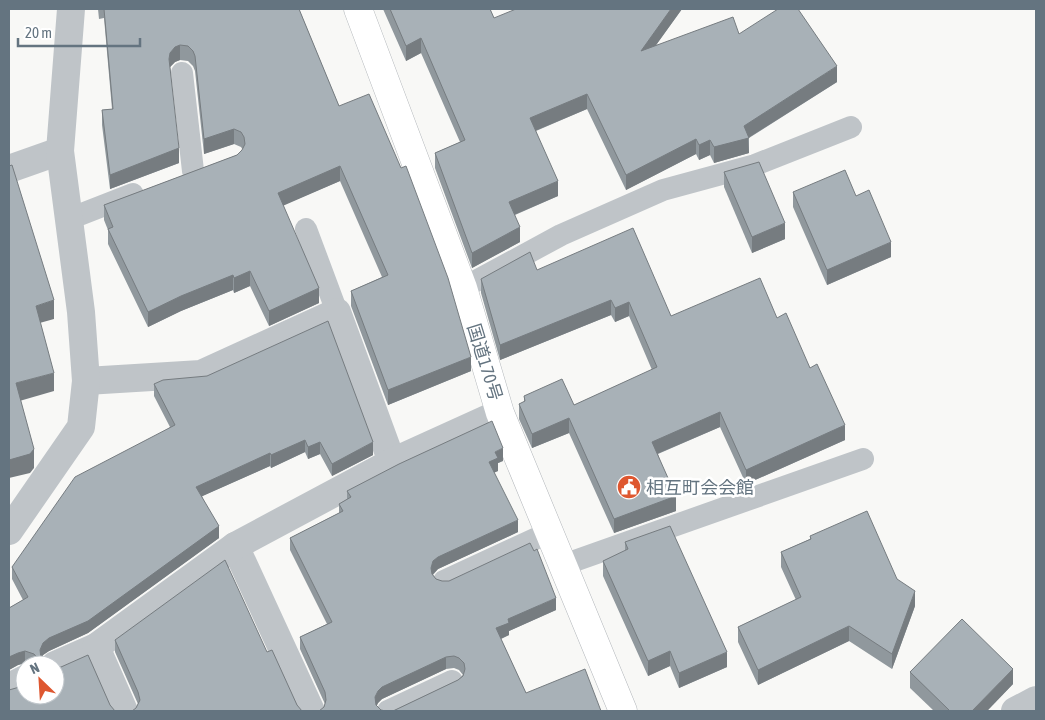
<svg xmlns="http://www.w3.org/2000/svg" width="1045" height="720" viewBox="0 0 1045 720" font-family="'Asap Condensed','Noto Sans JP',sans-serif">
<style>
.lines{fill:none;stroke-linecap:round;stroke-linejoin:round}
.trunk-casing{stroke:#b3b7bb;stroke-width:29}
.service{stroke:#bfc4c8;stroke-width:22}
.minor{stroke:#bfc4c8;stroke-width:28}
.trunk{stroke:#fff;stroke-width:28}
.wall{fill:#90989d}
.shaded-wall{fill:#767c80}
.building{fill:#a8b1b7;stroke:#767c80}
.labels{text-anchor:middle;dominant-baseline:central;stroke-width:5;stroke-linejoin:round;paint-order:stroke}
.street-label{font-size:18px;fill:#647480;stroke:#fff}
.poi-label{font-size:18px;fill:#647480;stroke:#fff;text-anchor:start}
</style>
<rect width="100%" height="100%" fill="#f8f8f6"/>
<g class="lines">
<g class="trunk-casing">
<polyline id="trunk" points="358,9 463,288 500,413 623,711"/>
</g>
<g class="service">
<polyline points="182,73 193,171"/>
<polyline points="69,219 133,194"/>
<polyline points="306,229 337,312"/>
<polyline points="463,288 561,235 663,190 755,165 851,127"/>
<polyline points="563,565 863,459"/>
<polyline points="444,581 550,532"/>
<polyline points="388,711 452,681"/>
</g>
<g class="minor">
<polyline points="9,169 60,151"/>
<polyline points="86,381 201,374 337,312 392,462"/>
<polyline points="9,531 81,427 86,381 81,312 60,151 71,9"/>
<polyline points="235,546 311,711"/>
<polyline points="55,665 96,647"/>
<polyline points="9,687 25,679"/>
<polyline points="124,711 96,647 235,546 392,462 500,413"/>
<polyline points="1015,711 1036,700"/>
</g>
<use href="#trunk" class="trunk"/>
</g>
<g class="wall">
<polygon points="98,9 299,9 339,106 471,371 388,405 351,306 351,291 382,277 340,181 283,205 319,303 269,326 250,286 234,293 233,290 181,311 148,327 108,244 108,230 104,220 104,205 237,155 243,150 241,147 234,144 204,154 195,71 193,66 188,61 180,60 175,62 170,67 179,163 110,189 102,125 102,110 112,109 104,18 99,19"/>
<polygon points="383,9 490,9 494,18 682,9 656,45 739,34 837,82 749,138 749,153 714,163 710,155 699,160 696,154 626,190 587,109 536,131 558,196 515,215 520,242 472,268 435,168 435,153 460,142 421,53 406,61"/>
<polygon points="724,172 785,239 752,253 724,187"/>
<polygon points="793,192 856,196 891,257 827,285 793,207"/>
<polygon points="537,270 671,316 777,318 810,368 845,440 746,484 720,427 658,454 676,511 614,533 569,433 532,448 519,419 519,404 524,402 524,396 574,405 652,370 629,316 615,322 611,315 500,360 481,293 481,279"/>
<polygon points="154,384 373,455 332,476 320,454 308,459 305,452 271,468 270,466 202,496 219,538 88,633 49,651 43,655 41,659 46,665 30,665 25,663 18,665 9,670 9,608 23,600 12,579 12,567 170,427 154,396"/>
<polygon points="503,461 498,463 498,471 494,472 518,532 438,569 433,575 436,579 442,581 556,610 509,631 509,635 501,639 526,693 393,711 458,680 463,675 459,670 454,668 446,669 382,699 378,703 377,705 324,707 325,704 300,649 300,637 327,624 290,550 290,538 339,513 339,504 347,499 347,491"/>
<polygon points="810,536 897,579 915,606 892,669 849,641 758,685 738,642 738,627 796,600 781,567 781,552 810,539"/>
<polygon points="625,542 727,667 679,688 670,666 648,676 603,576 603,561 625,551"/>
<polygon points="115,640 267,652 297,705 136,708 138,704 115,652"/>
<polygon points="910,672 1013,684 987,711 934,711 910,688"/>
</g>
<g class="shaded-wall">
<polygon points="671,9 682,9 641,66 641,51"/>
<polygon points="421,38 421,53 406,61 406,46"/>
<polygon points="180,45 180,60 175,62 170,67 169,59 170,53 175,47"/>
<polygon points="837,66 837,82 748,138 749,153 714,163 714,147 744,126"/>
<polygon points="587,94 587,109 530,133 530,118"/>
<polygon points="234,129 234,144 204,154 204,139"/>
<polygon points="696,139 696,154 626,190 626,175"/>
<polygon points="710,140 710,155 699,160 699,145"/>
<polygon points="179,148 179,163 110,189 110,175"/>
<polygon points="340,166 340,181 278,208 278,193"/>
<polygon points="558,181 558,196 509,217 509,202"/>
<polygon points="785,223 785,239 752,253 752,237"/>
<polygon points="520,227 520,242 472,268 472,253"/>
<polygon points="891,242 891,257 827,285 827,270"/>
<polygon points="250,271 250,286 234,293 234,278"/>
<polygon points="233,275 233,290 181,311 148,327 148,312 181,296"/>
<polygon points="319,288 319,303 269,326 269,311"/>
<polygon points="54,300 54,319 36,324 36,306"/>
<polygon points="611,300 611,315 500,360 500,345"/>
<polygon points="629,302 629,316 615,322 615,308"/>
<polygon points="471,357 471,371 388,405 388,390"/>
<polygon points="54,373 54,391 16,402 16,383"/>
<polygon points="720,412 720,427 652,456 652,442"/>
<polygon points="569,418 569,433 532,448 532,434"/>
<polygon points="845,425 845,440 746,484 746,470"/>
<polygon points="305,440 305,452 271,468 271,455"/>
<polygon points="320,442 320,454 308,459 308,447"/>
<polygon points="373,442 373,455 332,476 332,464"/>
<polygon points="503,448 503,461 498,463 498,471 489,475 489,462 495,452"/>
<polygon points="34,449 34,468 30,473 9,478 9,460"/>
<polygon points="270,453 270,466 196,499 196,487"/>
<polygon points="676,496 676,511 614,533 614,519"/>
<polygon points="518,520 518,532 438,569 433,574 431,580 431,568 433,561 438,557"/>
<polygon points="219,526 219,538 88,633 49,651 43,655 40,663 40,650 43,643 49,638"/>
<polygon points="915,591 915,606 892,669 892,654"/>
<polygon points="556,598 556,610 509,631 509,635 496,641 496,628 508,619"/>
<polygon points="849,626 849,641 758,685 758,670"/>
<polygon points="25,651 25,663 18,665 9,670 9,657 18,653"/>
<polygon points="670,651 670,666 648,676 648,661"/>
<polygon points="727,652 727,667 679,688 679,673"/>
<polygon points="446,657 446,669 382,699 378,703 375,709 375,697 378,691 382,687"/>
<polygon points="1013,669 1013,684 987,711 972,711"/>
</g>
<g class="building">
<polygon points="104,9 299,9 339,106 369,94 401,168 406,166 448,278 471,357 388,390 351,291 388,275 340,166 278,193 319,288 269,311 250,271 234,278 233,275 181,296 148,312 108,229 113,227 104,205 237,155 242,150 245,144 244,137 241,132 234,129 204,139 195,56 193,51 188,46 180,45 175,47 170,53 169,59 179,148 110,175 102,110 113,109"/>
<polygon points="390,9 490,9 494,18 516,9 671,9 641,51 733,17 739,34 778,9 798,9 837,66 744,126 749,138 714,147 710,140 699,145 696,139 626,175 587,94 530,118 558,181 509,202 520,227 472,253 435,153 465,140 421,38 406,46"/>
<polygon points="759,162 785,223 752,237 724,172"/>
<polygon points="12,165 54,300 36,306 54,373 16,383 34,449 30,454 9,460 9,166"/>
<polygon points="845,170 856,196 869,190 891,242 827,270 793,192"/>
<polygon points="633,228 671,316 760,278 777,318 786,313 810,368 817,364 845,425 746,470 720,412 652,442 676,496 614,519 569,418 532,434 519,404 525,401 524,396 562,379 574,405 657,367 629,302 615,308 611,300 500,345 481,279 530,252 537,270"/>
<polygon points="328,321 373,442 332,464 320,442 308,447 305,440 271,455 270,453 196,487 219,526 88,621 49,638 43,643 40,650 41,658 46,665 40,665 39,660 34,654 25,651 18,653 9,657 9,608 28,597 12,567 75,477 175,425 154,384 163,380 207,376"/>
<polygon points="492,421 503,448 495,452 498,458 489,462 518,520 438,557 433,561 431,568 432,574 436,579 442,581 449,581 530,543 534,551 537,549 556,598 508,619 509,623 496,628 526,693 585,669 601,711 388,711 393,711 458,680 463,676 465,669 464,663 459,658 454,656 446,657 382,687 378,691 375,697 376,705 381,710 386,711 319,711 324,707 326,700 325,692 300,637 332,622 290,538 343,511 339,504 351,497 347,491 399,464"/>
<polygon points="867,511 897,579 915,591 892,654 849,626 758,670 738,627 801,597 781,552 811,539 810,536"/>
<polygon points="670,526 727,652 679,673 670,651 648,661 603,561 628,549 625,542"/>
<polygon points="225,560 267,652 272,650 297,705 302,711 132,711 136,708 140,700 138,692 115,640"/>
<polygon points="962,619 1013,669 972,711 950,711 910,672"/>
<polygon points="88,655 110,705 115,711 9,711 9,690 16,688 25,684 25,695 55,695 55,668 61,667"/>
</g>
<defs>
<g id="civic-disc" transform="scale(1.25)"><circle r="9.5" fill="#de5730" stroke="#fff"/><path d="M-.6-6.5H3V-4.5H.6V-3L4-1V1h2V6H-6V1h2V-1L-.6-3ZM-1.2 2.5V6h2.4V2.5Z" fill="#fff"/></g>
</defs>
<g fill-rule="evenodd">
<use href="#civic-disc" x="629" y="487"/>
</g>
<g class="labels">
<g class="street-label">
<text transform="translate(485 362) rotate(73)">国道170号</text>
</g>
<g class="poi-label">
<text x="646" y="487">相互町会会館</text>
</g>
</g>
<rect width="1045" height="720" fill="none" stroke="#647480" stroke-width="20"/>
<g transform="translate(40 680) rotate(335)"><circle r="24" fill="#ffffff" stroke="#c1c7cc"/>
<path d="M0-4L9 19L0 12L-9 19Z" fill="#de5730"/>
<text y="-8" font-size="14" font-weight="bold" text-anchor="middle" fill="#647480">N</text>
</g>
<path d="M18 38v8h122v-8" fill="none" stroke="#647480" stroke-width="2.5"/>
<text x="25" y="38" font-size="15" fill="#647480" stroke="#ffffff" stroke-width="4" paint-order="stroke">20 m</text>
</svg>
